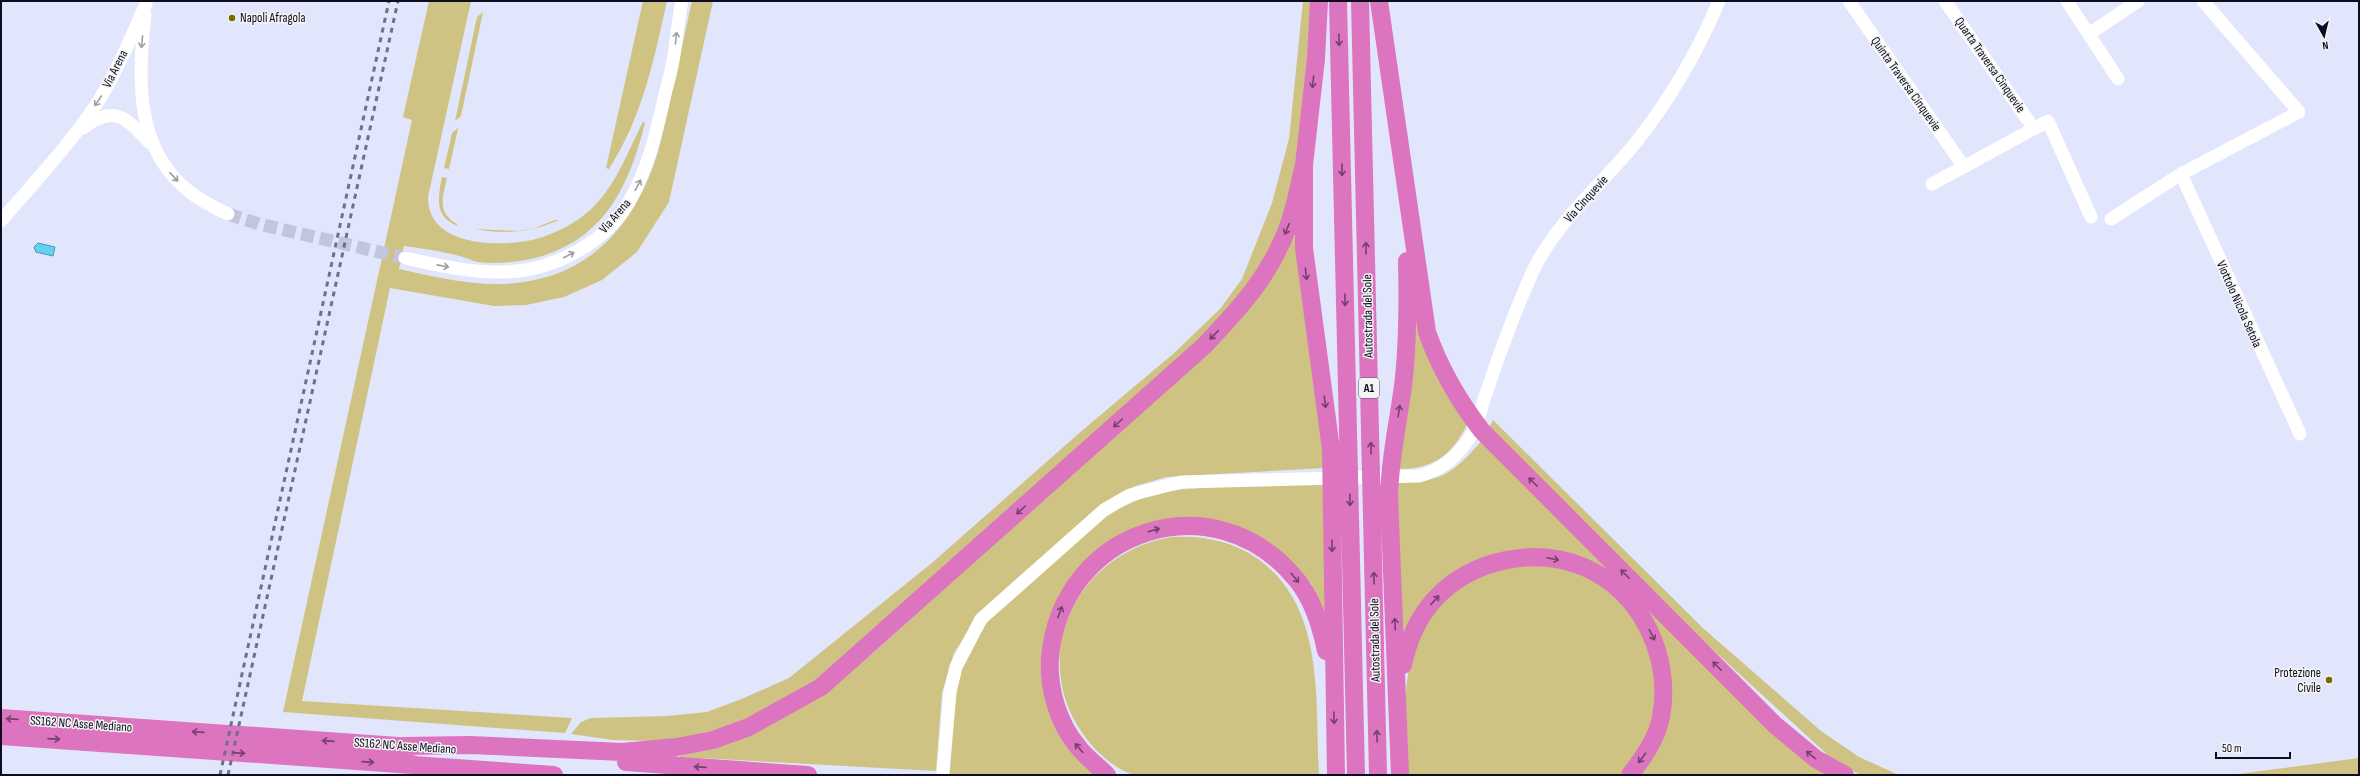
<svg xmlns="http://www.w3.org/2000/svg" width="2360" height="776" font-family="'Sofia Sans Condensed',sans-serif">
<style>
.green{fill:#cfc383}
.water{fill:#65d0ef;stroke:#4a96b1}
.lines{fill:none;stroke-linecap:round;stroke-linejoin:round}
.minor-tunnel{stroke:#c2c5db;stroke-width:13;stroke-dasharray:13 6;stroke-linecap:butt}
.minor{stroke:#fff;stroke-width:13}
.highway{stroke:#dc74bf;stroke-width:18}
.rail{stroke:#6f7186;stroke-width:3;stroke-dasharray:5 5;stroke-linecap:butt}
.oneway{stroke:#9e9ea6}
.oneway2{stroke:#744070}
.poi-dot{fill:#786800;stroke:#f4f4f4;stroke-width:1.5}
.labels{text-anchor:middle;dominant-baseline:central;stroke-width:3;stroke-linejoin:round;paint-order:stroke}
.shield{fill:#f4f4f4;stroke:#525260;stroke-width:1}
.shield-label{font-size:12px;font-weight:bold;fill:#0c0d20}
.poi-label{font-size:13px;fill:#0c0d20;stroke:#f4f4f4;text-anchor:start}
.street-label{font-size:13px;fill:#0c0d20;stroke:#f4f4f4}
</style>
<rect width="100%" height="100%" fill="#e2e6fc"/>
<path class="green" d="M429 1H471L428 197C427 247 501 248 536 239 555 234 574 224 589 211 615 188 627 153 643 122L645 123C628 191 601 245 526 260 514 262 486 265 474 261 455 253 426 249 404 246L399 269C434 277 468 285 504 284 586 280 633 230 657 155 663 136 666 115 671 96 678 64 685 33 692 1H713L669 202 637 252 602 280 564 297 526 305 494 306 390 288 302 701 572 718 565 733 283 712 412 120 403 117Z
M643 1H667C654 60 642 118 609 169L606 168Z
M1303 1H1314L1304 165 1281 230 1231 312 830 675 733 726 687 737 650 741 613 740 571 734 581 722 591 718 667 716 707 712 744 698 789 678 933 562 1085 428 1173 354 1220 309 1242 279 1272 203 1289 139Z
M483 12 461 116 455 121 477 17Z
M458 128V129L449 169 444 168 452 133Z
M442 177 447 178C444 192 438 207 449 218 452 222 457 223 458 226 434 218 438 197 442 177Z
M1299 215 1323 438 1324 468 1167 477 1135 486 1097 508 979 614 954 653 942 693 936 771 680 757 682 753 815 698 873 653 1220 341Z
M555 220H559C531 232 505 235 475 229L518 231 535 228Z
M1418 317C1430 358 1442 391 1467 425 1450 457 1433 469 1397 469L1413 318Z
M1493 420 1704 629 1821 731 1859 757 1899 775H1860L1830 757 1675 615 1489 428Z
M1483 439 1839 775H1640L1670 674 1601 569 1496 555 1403 636 1397 482C1409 481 1423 481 1435 478 1454 473 1471 453 1483 439Z
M1251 485H1325L1327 610 1324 612 1311 583 1293 564 1171 520 1080 569 1045 695 1102 775 949 774 955 691 961 667 971 647 988 621 1086 532 1115 510 1152 494 1184 489Z
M1172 537C1203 535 1233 541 1258 559 1326 608 1315 701 1319 775 1271 775 1224 775 1176 775 1165 775 1141 776 1131 774 1112 767 1094 750 1083 734 1026 653 1080 551 1172 537Z
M1529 562 1584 573 1629 606 1657 669 1653 725 1623 775H1406C1405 711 1396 635 1454 592 1461 587 1468 579 1476 576 1493 569 1512 567 1529 562Z
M2359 758V775H2231Z"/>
<path class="water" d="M38 243 55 247 53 256 36 252 34 247Z"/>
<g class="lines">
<path class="minor-tunnel" d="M228 214 259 224 405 258"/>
<path class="minor" d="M1849 1 1964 167
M1945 1 2034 129
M2067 1 2118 79
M2203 1 2299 112 2181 174 2300 434
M145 15C138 78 134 150 191 193 202 201 215 208 228 214
M2089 34 2138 1
M83 128C115 103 127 119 149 142
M1932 184 2048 121 2091 217
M2111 219 2181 174
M1 221C35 181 73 142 101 97 119 68 132 35 146 4
M405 258C437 265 470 273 504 272 553 271 606 243 630 200 648 168 656 134 664 99 667 85 672 70 674 55 677 37 678 19 682 1
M943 773 950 692 956 667 981 619 1104 510 1130 495 1181 482 1419 476C1442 470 1458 456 1470 437 1479 423 1482 403 1488 388 1501 349 1515 311 1532 273 1556 221 1602 185 1637 141 1671 98 1698 51 1719 1"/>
<path class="highway" d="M1319 1 1316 59 1304 165V248L1331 449 1336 775
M1338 1 1356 775
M1360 1 1378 775
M1379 1 1427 332C1440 369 1458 400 1482 431L1775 725 1816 759 1845 775
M1403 665C1408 641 1417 619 1434 600 1470 560 1534 546 1584 567 1642 592 1672 657 1661 717 1657 739 1643 758 1630 775
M1 718 412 747
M1 736 554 775
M402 746 470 745 622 752 677 747 713 740 749 727 821 687 1204 346C1240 308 1271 275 1289 224 1296 205 1299 184 1304 165
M626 762 808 775
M1107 775C1098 766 1087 758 1079 748 1058 724 1048 688 1050 658 1061 529 1214 479 1296 579 1313 599 1321 626 1326 651
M1400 775 1389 495C1390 458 1398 423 1403 386 1408 345 1408 303 1407 261"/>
<path class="rail" d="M220 775 389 1
M228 775 398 1"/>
</g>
<defs><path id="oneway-shaft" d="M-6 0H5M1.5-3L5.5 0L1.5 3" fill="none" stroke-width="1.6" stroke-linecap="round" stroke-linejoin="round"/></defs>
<g class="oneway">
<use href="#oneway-shaft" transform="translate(676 38) rotate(-84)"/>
<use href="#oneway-shaft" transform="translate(142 42) rotate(96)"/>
<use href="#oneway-shaft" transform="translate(98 101) rotate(124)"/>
<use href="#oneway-shaft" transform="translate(174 177) rotate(47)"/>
<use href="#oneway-shaft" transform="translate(638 185) rotate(-63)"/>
<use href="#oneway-shaft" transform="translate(569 255) rotate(-27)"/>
<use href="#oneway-shaft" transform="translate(443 266) rotate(11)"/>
</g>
<g class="oneway2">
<use href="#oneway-shaft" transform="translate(1339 40) rotate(89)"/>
<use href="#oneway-shaft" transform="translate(1313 82) rotate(96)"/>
<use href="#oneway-shaft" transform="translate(1342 170) rotate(89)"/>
<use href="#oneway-shaft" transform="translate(1287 229) rotate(113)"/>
<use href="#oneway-shaft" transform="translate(1366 248) rotate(-91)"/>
<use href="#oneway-shaft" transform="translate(1306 274) rotate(84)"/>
<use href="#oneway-shaft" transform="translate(1345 300) rotate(89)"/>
<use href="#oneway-shaft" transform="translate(1214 335) rotate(134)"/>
<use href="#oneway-shaft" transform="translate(1325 402) rotate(83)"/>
<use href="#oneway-shaft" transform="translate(1399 411) rotate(-81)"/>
<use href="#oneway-shaft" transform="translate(1118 423) rotate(138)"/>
<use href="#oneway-shaft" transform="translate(1371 448) rotate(-91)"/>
<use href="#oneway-shaft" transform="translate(1533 482) rotate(-135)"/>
<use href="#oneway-shaft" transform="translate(1350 500) rotate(89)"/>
<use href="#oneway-shaft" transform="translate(1021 510) rotate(138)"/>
<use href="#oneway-shaft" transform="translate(1154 530) rotate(-16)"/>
<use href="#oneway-shaft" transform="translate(1332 546) rotate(89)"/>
<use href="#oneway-shaft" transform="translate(1553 559) rotate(12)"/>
<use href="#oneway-shaft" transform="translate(1625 574) rotate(-135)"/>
<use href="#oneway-shaft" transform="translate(1295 578) rotate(51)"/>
<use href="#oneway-shaft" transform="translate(1374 578) rotate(-91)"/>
<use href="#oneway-shaft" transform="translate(1435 600) rotate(-47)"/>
<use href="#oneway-shaft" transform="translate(1060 612) rotate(-69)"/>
<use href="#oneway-shaft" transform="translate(1395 624) rotate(-93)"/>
<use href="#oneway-shaft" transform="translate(1652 635) rotate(63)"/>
<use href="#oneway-shaft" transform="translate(1717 666) rotate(-135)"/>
<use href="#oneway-shaft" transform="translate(1334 718) rotate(88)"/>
<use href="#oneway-shaft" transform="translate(12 719) rotate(-176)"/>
<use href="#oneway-shaft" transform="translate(198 732) rotate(-176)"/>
<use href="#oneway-shaft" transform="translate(1377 736) rotate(-91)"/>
<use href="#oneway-shaft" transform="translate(54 739) rotate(4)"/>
<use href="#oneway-shaft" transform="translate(328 741) rotate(-176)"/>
<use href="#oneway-shaft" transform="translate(1079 748) rotate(-130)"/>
<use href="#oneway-shaft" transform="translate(239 753) rotate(4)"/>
<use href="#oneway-shaft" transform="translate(1811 755) rotate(-141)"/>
<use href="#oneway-shaft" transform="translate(1642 758) rotate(127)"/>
<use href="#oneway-shaft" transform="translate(368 762) rotate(4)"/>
<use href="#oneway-shaft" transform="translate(700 767) rotate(-176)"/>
</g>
<g class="poi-dot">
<circle cx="232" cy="18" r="4"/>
<circle cx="2329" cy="680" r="4"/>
</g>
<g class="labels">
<rect class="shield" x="1359" y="378" width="20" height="20" rx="3"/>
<g class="shield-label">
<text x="1369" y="388">A1</text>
</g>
<g class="poi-label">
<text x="240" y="18">Napoli Afragola</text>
<text x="2321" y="673" text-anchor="end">Protezione<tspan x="2321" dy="15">Civile</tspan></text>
</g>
<g class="street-label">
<text transform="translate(1990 65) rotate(55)">Quarta Traversa Cinquevie</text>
<text transform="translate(115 69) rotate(-63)">Via Arena</text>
<text transform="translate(1906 84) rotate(55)">Quinta Traversa Cinquevie</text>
<text transform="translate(1586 199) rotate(-48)">Via Cinquevie</text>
<text transform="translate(615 216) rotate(-49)">Via Arena</text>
<text transform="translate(2239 304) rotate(66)">Viottolo Nicola Setola</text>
<text transform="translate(1368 316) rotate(-91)">Autostrada del Sole</text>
<text transform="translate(1375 640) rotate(-91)">Autostrada del Sole</text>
<text transform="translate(81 724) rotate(4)">SS162 NC Asse Mediano</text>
<text transform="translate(405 746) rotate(4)">SS162 NC Asse Mediano</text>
</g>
</g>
<rect width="2360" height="776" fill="none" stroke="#0c0d20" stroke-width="4"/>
<g transform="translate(2324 36) rotate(172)" stroke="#f4f4f4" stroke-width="3" paint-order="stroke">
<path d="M0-3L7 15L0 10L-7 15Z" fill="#0c0d20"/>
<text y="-6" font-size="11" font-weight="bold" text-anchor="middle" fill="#0c0d20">N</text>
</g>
<path d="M2216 752v6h74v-6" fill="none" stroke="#0c0d20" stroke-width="2"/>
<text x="2222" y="752" font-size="12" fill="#0c0d20" stroke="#f4f4f4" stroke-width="3" paint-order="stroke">50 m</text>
</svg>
